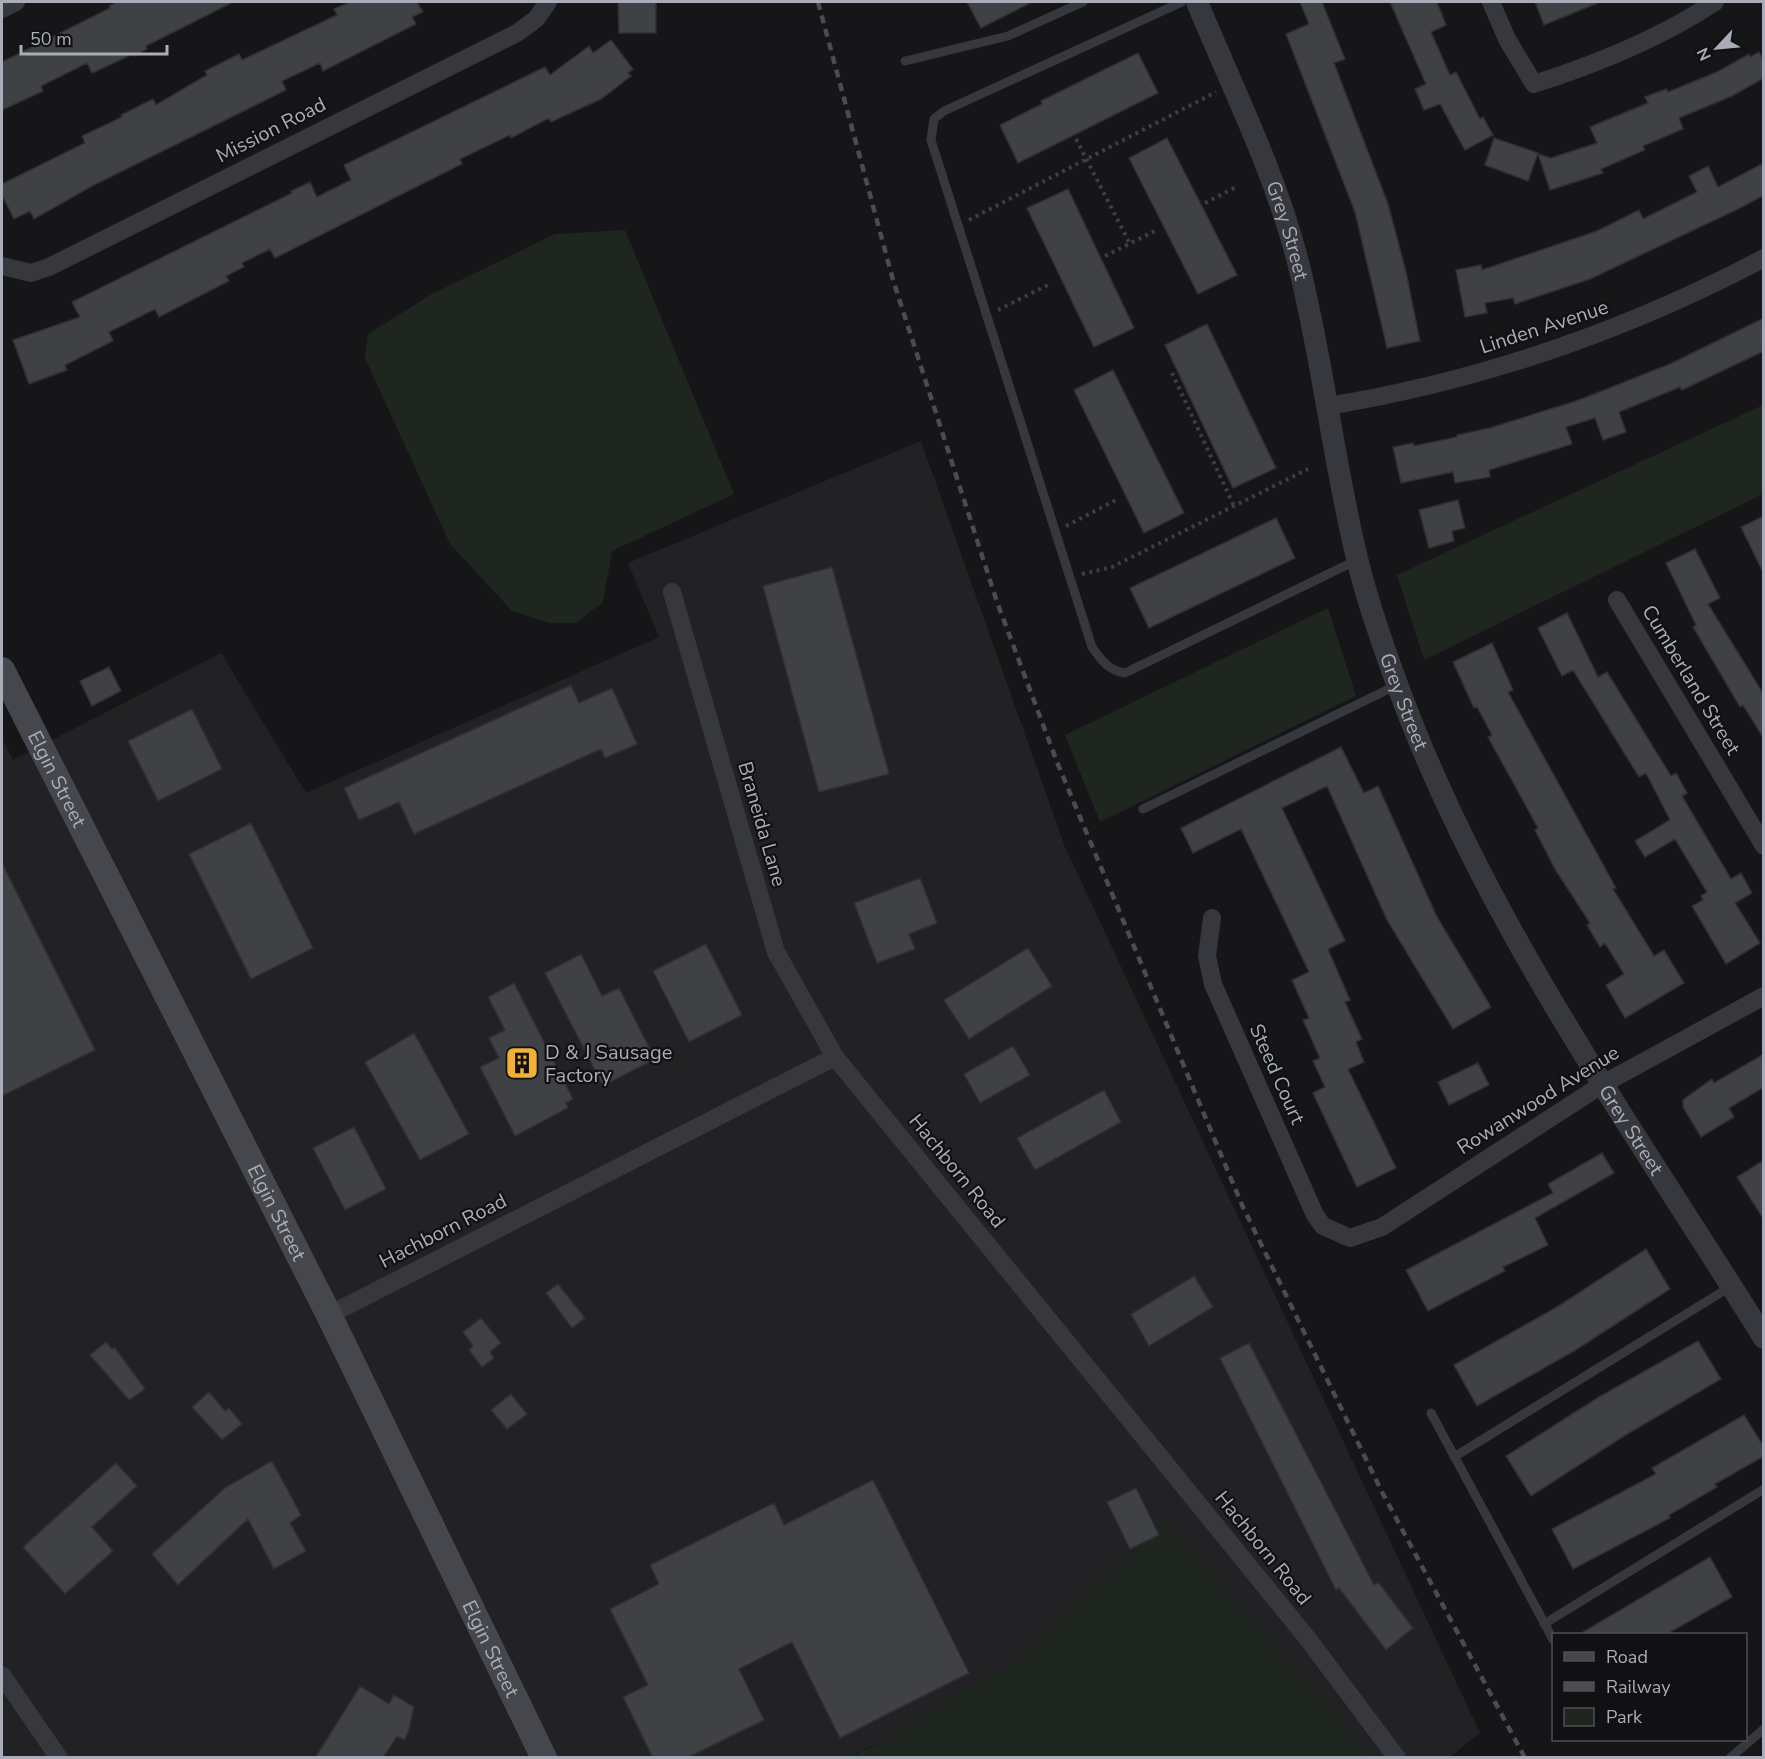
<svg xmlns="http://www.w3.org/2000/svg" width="1765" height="1759" font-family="'Nunito Sans',sans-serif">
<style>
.built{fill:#222225}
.green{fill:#1e261f}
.building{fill:#404145;stroke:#303034;stroke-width:1.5}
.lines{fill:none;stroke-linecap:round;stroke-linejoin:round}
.path{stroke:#3d3f44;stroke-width:4;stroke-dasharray:3 4.5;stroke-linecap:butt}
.service{stroke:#37383d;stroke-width:9}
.minor{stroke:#37383d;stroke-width:18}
.tertiary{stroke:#37383d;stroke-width:22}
.secondary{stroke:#45474d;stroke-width:26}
.rail{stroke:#4a4c52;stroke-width:4.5;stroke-dasharray:8 6;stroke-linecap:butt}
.labels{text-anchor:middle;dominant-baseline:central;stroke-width:4.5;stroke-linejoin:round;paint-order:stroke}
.street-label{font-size:20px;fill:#a8adb8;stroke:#111113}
.poi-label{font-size:20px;fill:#a8adb8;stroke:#111113;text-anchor:start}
</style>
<rect width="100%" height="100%" fill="#161618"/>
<path class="built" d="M921 441 1065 847 1480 1733 1450 1757H1370L1303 1676 1164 1524 1021 1657 950 1697 890 1738 849 1757H2V739L13 760 221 653 306 793 659 637 628 563Z"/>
<path class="green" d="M625 230 734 494 612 551 603 602 576 623H550L512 611 450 544 365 358 368 334 432 294 555 234Z
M1763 405V494L1424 660 1397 575Z
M1328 608 1356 696 1100 822 1065 735Z
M1164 1524 1303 1676 1370 1757 849 1758 890 1738 950 1697 1021 1657Z"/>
<path class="building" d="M117 2H233L146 46 147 49 134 56 133 54 92 73 87 63 41 86 43 91 2 110V62L110 8 109 6Z
M350 2H417L423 12 412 17 416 24 323 71 320 63 282 81 286 90 92 186 34 219 30 211 14 219 2 195V184L85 143 82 136 122 117 121 115 153 99 156 105 207 75 205 71 239 54 242 60 337 15 334 9Z
M618 2H656V33H619Z
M967 2H1032L981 28Z
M1300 2H1322L1345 59 1334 63 1388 204 1406 272 1420 341 1387 348 1355 212 1286 34 1309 24Z
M1390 2H1437L1446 25 1431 32 1450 75 1456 72 1480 119 1483 117 1493 135 1465 150 1440 104 1424 110 1415 89 1426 84Z
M1535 2H1600L1544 25Z
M611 40 633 69 628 73 631 76 601 99 551 122 549 118 511 138 510 135 460 159 462 164 275 258 270 249 242 263 244 267 226 276 229 281 159 317 155 309 109 332 113 341 65 365 67 370 29 384 13 340 80 317 72 302 292 193 291 191 310 182 317 197 351 180 344 165 545 67 550 75 589 46 593 53Z
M1759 52 1764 61V78L1732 96 1679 118 1683 129 1643 146 1645 150 1601 169 1603 173 1550 190 1538 154 1551 158 1597 143 1590 127 1648 103 1645 97 1666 89 1668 92 1717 72 1749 54 1750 57Z
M1138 53 1158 93 1018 163 1000 125 1042 104 1041 101Z
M1167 138 1237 275 1198 294 1129 158Z
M1494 138 1538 153 1528 181 1485 165Z
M1764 163V195L1740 208 1590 279 1515 304 1513 298 1485 303 1487 313 1465 317 1456 270 1481 265 1482 270 1597 231 1639 210 1643 219 1697 192 1689 176 1708 166 1718 187Z
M1068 189 1134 328 1094 347 1027 208Z
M1764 318V351L1682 390 1680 387 1619 412 1626 432 1603 440 1595 418 1566 427 1572 444 1489 470 1490 477 1455 483 1453 472 1401 483 1393 447 1413 443 1414 446 1457 437V435L1490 428 1579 400 1670 364Z
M1207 324 1276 468 1233 488 1165 345Z
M1113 370 1184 513 1144 533 1074 390Z
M1458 500 1465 528 1452 531 1454 541 1429 548 1419 510Z
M1764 516V574L1741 527Z
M1276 518 1295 558 1149 628 1130 588Z
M1695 549 1720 598 1708 604 1764 695V739L1743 705 1740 707 1693 627 1696 625 1666 563Z
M832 567 889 774 819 792 763 586Z
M1567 613 1598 677 1607 672 1671 776 1676 773 1687 793 1682 796 1731 879 1741 873 1752 893 1735 903 1760 943 1726 964 1692 906 1703 900 1701 896 1707 892 1675 839 1645 857 1635 841 1670 820 1646 773 1639 777 1573 670 1562 676 1538 628Z
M1492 643 1513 690 1508 692 1616 888 1613 889 1654 956 1664 950 1684 983 1625 1018 1606 985 1624 974 1605 943 1600 947 1587 925 1590 923 1555 869 1535 830 1538 828 1488 737 1492 735 1477 707 1474 708 1453 662Z
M109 667 121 691 92 706 80 681Z
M571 685 579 703 612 688 637 744 605 758 601 749 414 834 399 802 359 820 344 788Z
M192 709 222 769 158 801 128 741Z
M1341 747 1364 793 1378 786 1437 917 1491 1007 1453 1029 1387 920 1327 786 1282 808 1345 941 1328 949 1350 1000 1345 1002 1362 1039 1356 1042 1364 1062 1348 1069 1396 1168 1357 1187 1313 1093 1325 1087 1313 1061 1320 1058 1303 1020 1309 1018 1292 980 1309 972 1241 829 1193 853 1181 828Z
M251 823 313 948 251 979 189 854Z
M2 863 95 1050 2 1096Z
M920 878 937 923 909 934 915 949 877 963 854 903Z
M706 944 742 1015 689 1042 653 971Z
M1028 948 1052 986 969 1039 944 1000Z
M581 954 602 996 619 988 655 1059 603 1086 545 973Z
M514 983 573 1099 566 1103 568 1108 515 1136 480 1067 499 1058 489 1038 505 1030 488 997Z
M414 1033 469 1134 420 1160 365 1062Z
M1013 1046 1030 1075 980 1103 964 1074Z
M1764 1054V1087L1729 1108 1734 1117 1701 1137 1683 1107V1100L1712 1079 1714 1083Z
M1478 1063 1489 1085 1449 1105 1438 1082Z
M1104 1090 1121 1122 1035 1170 1017 1138Z
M354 1127 386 1189 345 1210 313 1148Z
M1602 1153 1614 1173 1535 1218 1548 1245 1503 1267 1505 1271 1428 1311 1406 1270 1553 1193 1548 1184Z
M1764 1160V1220L1737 1177Z
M1646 1249 1670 1289 1574 1351 1477 1406 1454 1365 1557 1307Z
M1194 1276 1213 1307 1149 1346 1131 1314Z
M558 1284 585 1318 572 1328 546 1293Z
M481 1318 501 1343 490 1352 494 1358 482 1367 469 1350 473 1346 463 1332Z
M1698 1341 1721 1379 1624 1436 1531 1496 1506 1456 1599 1397Z
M106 1342 112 1349 115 1348 145 1389 129 1400 90 1355Z
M1249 1343 1374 1585 1378 1582 1413 1628 1386 1650 1339 1588 1336 1590 1220 1358Z
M209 1392 225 1411 229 1408 242 1424 222 1440 192 1407Z
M511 1394 527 1414 507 1429 491 1410Z
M1744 1415 1764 1447V1456L1715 1484 1717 1487 1669 1515 1670 1518 1573 1569 1552 1529 1656 1474 1652 1468Z
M272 1461 301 1515 290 1523 306 1551 274 1569 248 1519 178 1585 152 1554 226 1487Z
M116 1463 137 1486 92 1527 113 1551 65 1594 23 1547Z
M873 1480 969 1673 840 1738 792 1642 739 1669 764 1720 687 1758H653L623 1697 648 1685 610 1609 659 1584 650 1565 774 1503 784 1525Z
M1136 1488 1159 1535 1130 1549 1107 1502Z
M1710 1557 1732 1597 1665 1635H1578Z
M360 1686 389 1704 394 1695 414 1707 408 1733 404 1740 397 1736 383 1758H315Z"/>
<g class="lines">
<path class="path" d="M1076 139 1130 244
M1205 203 1238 186
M969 220 1216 92
M1105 256 1157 230
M998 310 1048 285
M1172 373 1234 506
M1066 526 1116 500
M1082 574 1112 567 1308 469"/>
<path class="service" d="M1182 2 944 111 934 119 931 140 1092 647C1101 660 1109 671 1125 673L1357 560
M905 61 1008 36 1083 2
M1143 809 1397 685
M1431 1413 1554 1641
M1454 1457 1730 1287
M1544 1624 1764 1489
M1730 1758 1764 1729"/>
<path class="minor" d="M1491 2 1507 39 1534 84C1597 64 1659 39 1715 2
M2 9 16 2
M2 266 31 273 49 267 517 33 536 19 548 2
M1328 406C1480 381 1628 330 1764 258
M672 592 776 952 835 1057 1308 1639 1397 1758
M1617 600 1764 846
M1212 918 1207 956 1213 984 1315 1215 1323 1226 1350 1238 1382 1227 1603 1084 1764 996
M329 1315 835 1057
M2 1675 59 1758"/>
<path class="tertiary" id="s1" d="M1197 2C1232 87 1275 172 1298 262 1323 360 1333 460 1357 558 1367 601 1382 643 1397 684 1483 920 1632 1126 1764 1338"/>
<path class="secondary" id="s2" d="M2 670 329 1315 544 1758"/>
<path class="rail" d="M818 2 893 280 997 602 1057 762 1242 1205 1382 1492 1525 1758"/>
</g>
<defs>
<symbol id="building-square" viewBox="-11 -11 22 22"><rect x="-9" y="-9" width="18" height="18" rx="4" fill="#f2b134" stroke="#111113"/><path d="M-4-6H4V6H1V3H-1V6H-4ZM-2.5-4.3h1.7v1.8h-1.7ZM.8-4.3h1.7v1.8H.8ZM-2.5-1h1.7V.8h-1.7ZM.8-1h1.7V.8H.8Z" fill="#111"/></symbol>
</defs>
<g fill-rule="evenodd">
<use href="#building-square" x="503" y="1044" width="38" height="38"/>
</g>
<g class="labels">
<g class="street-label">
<text transform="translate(271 130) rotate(-27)">Mission Road</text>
<text stroke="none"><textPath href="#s1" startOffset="246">Grey Street</textPath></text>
<text transform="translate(1544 327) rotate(-18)">Linden Avenue</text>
<text transform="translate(1691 680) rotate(59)">Cumberland Street</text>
<text stroke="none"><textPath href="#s1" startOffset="732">Grey Street</textPath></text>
<text stroke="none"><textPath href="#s2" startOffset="122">Elgin Street</textPath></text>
<text transform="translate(762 824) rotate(74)">Braneida Lane</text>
<text transform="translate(1277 1074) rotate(66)">Steed Court</text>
<text transform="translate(1538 1100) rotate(-32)">Rowanwood Avenue</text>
<text stroke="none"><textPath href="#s1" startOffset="1218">Grey Street</textPath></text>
<text transform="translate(957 1171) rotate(51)">Hachborn Road</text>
<text stroke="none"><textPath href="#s2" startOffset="608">Elgin Street</textPath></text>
<text transform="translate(443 1231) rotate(-27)">Hachborn Road</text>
<text transform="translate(1263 1548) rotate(51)">Hachborn Road</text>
<text stroke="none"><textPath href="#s2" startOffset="1094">Elgin Street</textPath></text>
</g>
<g class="poi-label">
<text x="545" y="1052">D &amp; J Sausage<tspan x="545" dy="23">Factory</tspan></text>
</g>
</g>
<rect width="1765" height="1759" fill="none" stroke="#a8adb8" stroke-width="6"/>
<rect x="1552" y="1633" width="195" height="108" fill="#111113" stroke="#4d4f55" stroke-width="1.5"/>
<rect x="1564" y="1652" width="30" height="9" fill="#45474d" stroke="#4d4f55" stroke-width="1.5"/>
<text x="1606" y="1663" font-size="18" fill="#a8adb8">Road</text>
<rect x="1564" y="1682" width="30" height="9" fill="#4a4c52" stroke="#4d4f55" stroke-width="1.5"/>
<text x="1606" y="1693" font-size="18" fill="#a8adb8">Railway</text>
<rect x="1564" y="1708" width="30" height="18" fill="#1e261f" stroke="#4d4f55" stroke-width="1.5"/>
<text x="1606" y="1723" font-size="18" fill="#a8adb8">Park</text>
<g transform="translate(1717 48) rotate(244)" stroke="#111113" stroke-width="4.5" paint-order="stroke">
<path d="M0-4.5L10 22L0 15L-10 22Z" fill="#a8adb8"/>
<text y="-9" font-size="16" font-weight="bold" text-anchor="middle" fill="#a8adb8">N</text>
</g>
<path d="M21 45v9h146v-9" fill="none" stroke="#a8adb8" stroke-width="3"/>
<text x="30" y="45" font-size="18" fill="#a8adb8" stroke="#111113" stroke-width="4.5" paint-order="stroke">50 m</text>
</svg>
